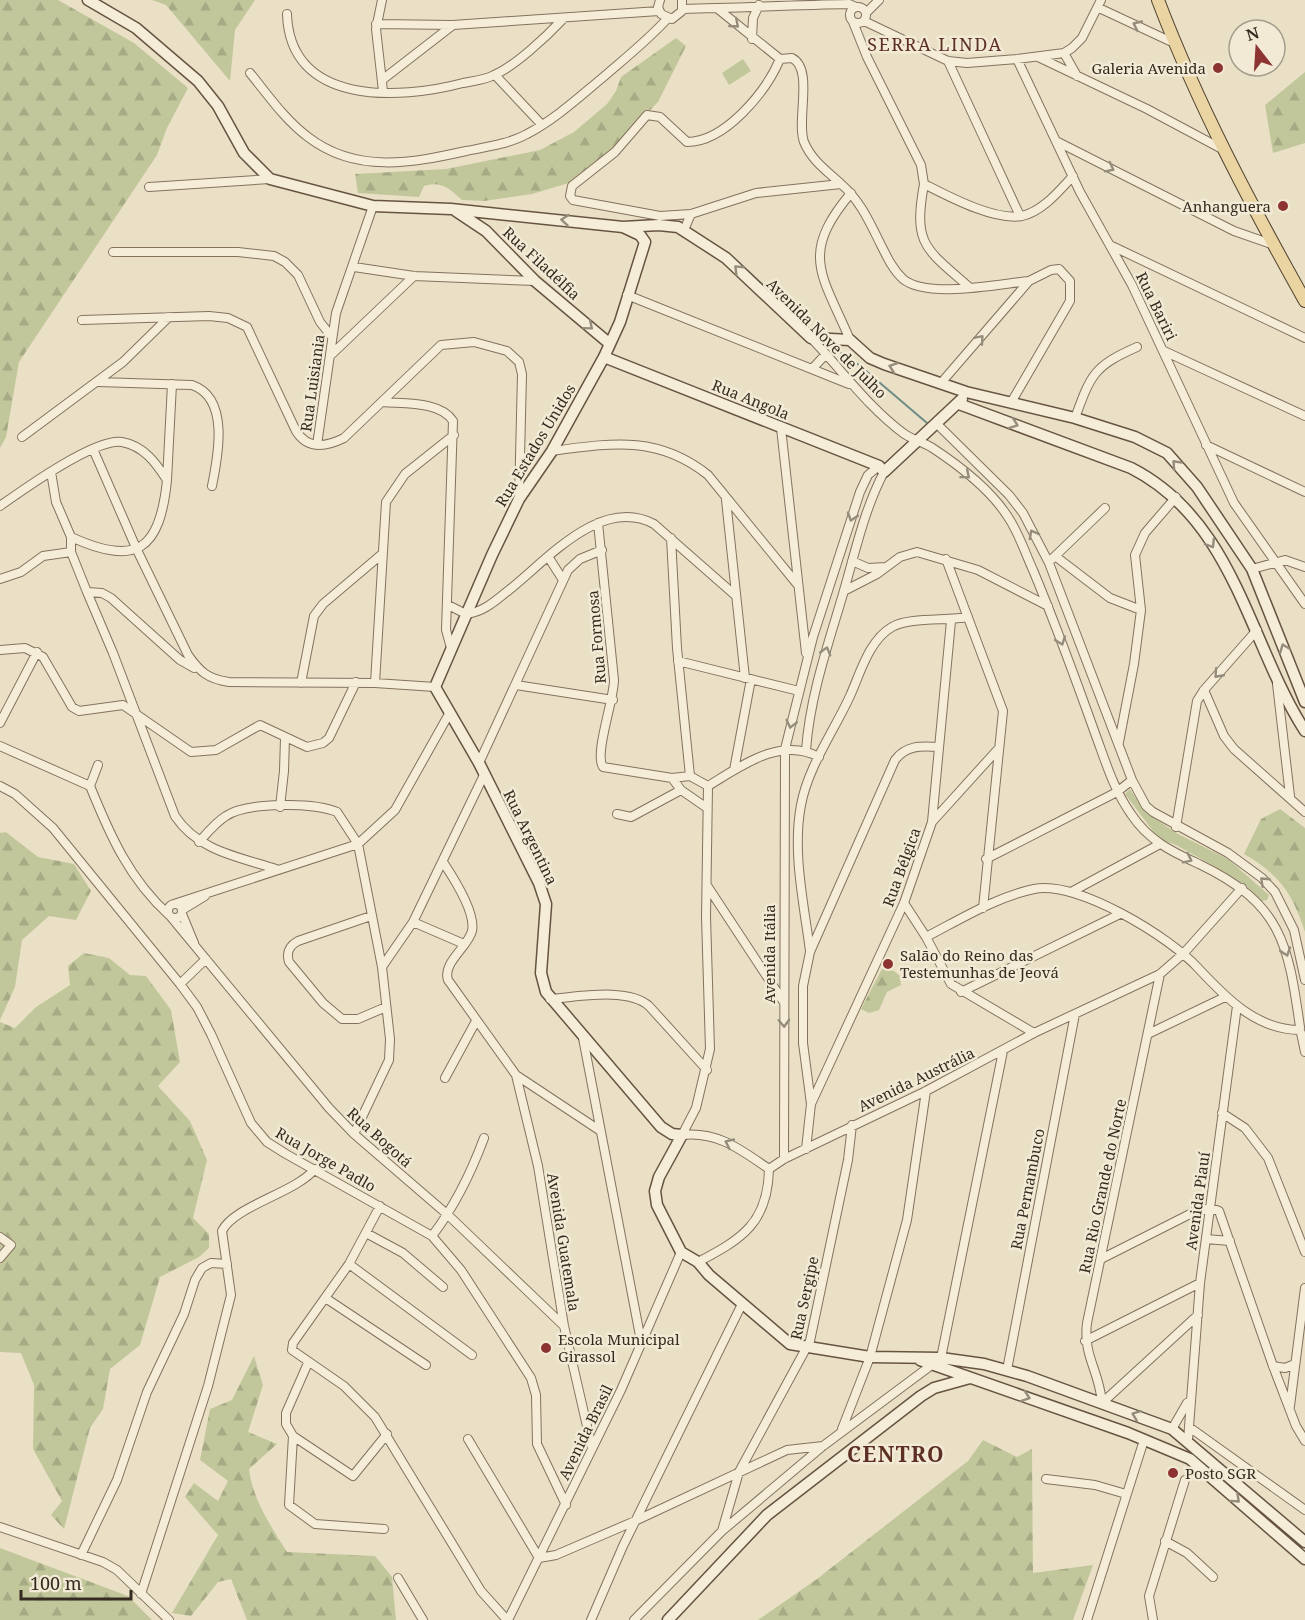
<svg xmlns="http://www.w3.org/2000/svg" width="1305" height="1620" font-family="'Noto Serif',serif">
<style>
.green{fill:#c2c79b}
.forest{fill:url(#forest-firs)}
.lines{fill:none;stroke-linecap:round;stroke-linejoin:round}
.stream{stroke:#6f8c85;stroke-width:2}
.minor-casing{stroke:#84725e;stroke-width:10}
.secondary-casing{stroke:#665441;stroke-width:13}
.primary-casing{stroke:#524131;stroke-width:14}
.minor{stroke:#f6edd9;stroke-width:8}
.secondary{stroke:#f6edd9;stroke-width:10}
.primary{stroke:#e9d4a2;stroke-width:12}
.oneway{stroke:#968c7c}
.poi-dot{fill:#8d3433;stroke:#f2ead5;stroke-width:2}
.labels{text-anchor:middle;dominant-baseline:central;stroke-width:5;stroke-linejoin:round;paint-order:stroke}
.poi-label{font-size:15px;fill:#352b20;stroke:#f2ead5;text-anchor:start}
.street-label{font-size:15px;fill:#352b20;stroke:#f2ead5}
.quarter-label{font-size:18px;letter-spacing:1.5px;fill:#5e3023;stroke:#f2ead5}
.district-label{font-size:21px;font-weight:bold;letter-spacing:1.5px;fill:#5e3023;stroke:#f2ead5}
</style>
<defs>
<pattern id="forest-firs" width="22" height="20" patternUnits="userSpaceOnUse" patternTransform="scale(1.5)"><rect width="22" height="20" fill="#c2c79b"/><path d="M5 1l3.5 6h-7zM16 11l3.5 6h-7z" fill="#a7ab85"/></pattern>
</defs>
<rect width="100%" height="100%" fill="#eae0c6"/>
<path class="green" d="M743 59 751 71 729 85 722 73Z
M1130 789 1145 812 1178 834 1228 859 1269 895 1267 900 1262 901 1245 885 1216 867 1176 845 1159 839 1125 794Z"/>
<path class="forest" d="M0 0H58L134 43 188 88 167 128 157 155 19 362 6 437 0 448Z
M152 0H255L235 30 230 81 166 5Z
M676 38 686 46 658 102 600 161 572 182 532 194 484 201 462 200C448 188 442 181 424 186L419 197 358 193 355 174 446 169 540 150 574 132 607 104 616 91 621 77Z
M1305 72V143L1273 153 1265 105Z
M1280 809 1305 828V932C1293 894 1279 874 1244 854L1261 819Z
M6 832 38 857 74 864 91 891 76 920 49 916 22 940 15 987 0 1020V833Z
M84 953 109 958 130 975 146 976 171 1010 180 1062 158 1086 190 1121 207 1160 193 1218 209 1234V1248L199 1257 160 1277 140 1345 110 1369 103 1409 90 1428 64 1529 51 1515 62 1501 33 1449 34 1385 21 1353 0 1352V1022L15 1028 36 1007 70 985 68 966Z
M882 969 894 971 900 976 901 985 887 992 879 1010 869 1013 861 1009Z
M254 1356 263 1385 248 1432 277 1444 249 1469C253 1500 270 1525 287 1552L375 1556 392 1577 396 1620H247L231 1579 218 1582 191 1616 172 1613 218 1535 185 1497 194 1483 218 1501 228 1481 200 1460 210 1409 232 1400Z
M983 1440 1017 1457 1032 1449 1033 1573 1093 1565 1073 1620H758L817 1579 968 1461Z
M0 1548 128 1596 152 1620H0Z"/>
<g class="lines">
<path class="stream" d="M838 351 859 365 927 423"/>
<defs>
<path id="minor" d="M382 0 376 29 383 91
M660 0 658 7 661 14 672 19 682 11V0
M850 15a8 8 0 1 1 16 0a8 8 0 1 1-16 0Z
M1099 8 1174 43
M683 9C738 8 793 5 849 4L856 7
M718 9 780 59 792 58C814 69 796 120 804 142 812 161 827 171 841 184
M866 13 879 0
M287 14C290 106 399 100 463 83 473 81 485 80 494 75 514 67 547 36 562 20
M864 21 948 61 967 63 1017 59 1064 53 1072 48 1082 38 1101 0
M853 22 867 57 921 165 924 184C948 196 994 221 1022 216 1043 211 1059 191 1073 176
M376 24 453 25 659 11
M752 39 753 18 759 5
M1064 53 1077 76
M1038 57 1147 109 1224 150
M780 59C766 92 725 142 687 142L660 117 647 115 615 152 572 186 570 196 573 200 660 216 691 214 756 193 841 184C860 200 870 223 881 245 887 257 893 270 903 279 927 299 999 284 1029 281
M1017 59 1080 192 1132 285 1234 503 1305 604
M948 61 1020 216
M250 73C268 95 285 120 308 137 356 174 412 163 466 151 486 147 509 144 527 134 554 120 578 98 601 79 624 59 647 41 668 18
M495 75 542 125
M382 80 453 25
M1058 142 1234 231 1274 245
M924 184C913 245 925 248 969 287
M149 187 270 179
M684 230 691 214
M1112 246 1305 338
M113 252H238L274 256 285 262 298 275 320 322 332 337
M354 267 414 276 535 281
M627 295 849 384
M82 320 209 316 228 318 247 327 296 431C308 450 326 447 344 438L441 345 474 342 507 351 519 362 522 374 519 499
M811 338C842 370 867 406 903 433 911 439 922 442 931 447 957 464 991 490 1008 517 1019 533 1025 553 1033 570 1056 625 1076 680 1096 736 1106 763 1114 790 1131 814 1148 840 1172 852 1199 864 1282 904 1288 943 1300 1027
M850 340C822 274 799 255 851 193
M1164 351 1305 416
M332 354 414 276
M812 369 826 354
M98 382 192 385C230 398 218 456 212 486
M941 383 1029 281 1051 270 1059 269 1070 281V301L1012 401
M383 402C404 404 440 401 453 421L446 630 451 648
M1075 418C1091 374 1094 366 1137 347
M937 424 1009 495 1023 513 1049 563 1132 780 1146 806 1153 812 1228 853 1262 878 1275 892 1294 930 1305 980
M781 428 806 653
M22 437 123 362 169 317
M317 445 336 313 373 206
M1206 445 1305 492
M93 449 137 550 188 655C200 672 208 679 229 682L375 683 435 687
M552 451C612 443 658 435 708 475L797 584
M167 480 172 384
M726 500 745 678
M0 506C24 489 95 438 122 442 144 446 156 463 167 480 160 550 137 567 71 537L56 502 51 472
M598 523 614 680C614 700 594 754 603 767L672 778 690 776 708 786C741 766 781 736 819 757
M71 537V552L87 592 102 593 111 598 180 660 194 668
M671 538 677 648 690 776
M1055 556 1110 598 1141 610
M549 558 563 580
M946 559 1003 711 983 908
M1052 559 1105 508
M852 561 868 568 886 567
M1252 569 1285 560 1305 567
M0 579 21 572 43 556 71 552
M844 591 877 574 900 557 917 552 978 570 1048 606
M87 592 113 653 175 816C198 851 239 857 276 869
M448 605 466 614C484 612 495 601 509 590 548 559 601 496 654 524L736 596
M0 650 25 648 43 657 72 707 79 711 123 705 191 752 216 750 260 725 307 747 323 743 329 738 356 682
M678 661 799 691
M301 683 314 616 323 604 382 554
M375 683 386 502 405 474 454 435
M1277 684 1290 796
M516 685 613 700
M1204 690 1224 736 1234 749 1305 812
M0 723 37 652
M1119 742 1134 664 1141 610 1135 555 1145 533 1176 497
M0 746 90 786C110 835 129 879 169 915
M806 750C810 696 828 645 843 594 855 553 864 510 884 472
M479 763 568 570 580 559 602 550
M734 770 751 679
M672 778 681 790 707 808
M0 786 15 794 53 828 180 984 197 1007 211 1034 251 1123 267 1142 286 1154 432 1236 461 1270 531 1378 536 1395 537 1444 566 1505
M90 786 98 765
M280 807 284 771 285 738
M617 814 631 817 681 790
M932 822 999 748
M1176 827 1197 701 1204 690 1257 630
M199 842C207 833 216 822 226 816 247 802 315 802 337 812L358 844 382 967
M986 859 1117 792 1132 780
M443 862C453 877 476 913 472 931 468 947 442 963 448 980L516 1075 599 1130
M708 887 783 1001
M1073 891 1160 844
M904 903 926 937 951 984 1034 1033
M174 904 358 844 395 810 449 714
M168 911a7 7 0 1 1 14 0a7 7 0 1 1-14 0Z
M182 910 205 896
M182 914 194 943
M371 916 298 941C289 946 286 952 289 962L323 1003 342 1019H358L386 1007
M171 917 329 1108 354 1134 448 1215 564 1326
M413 922 464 944
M926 937C961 919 996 897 1034 889 1077 880 1170 937 1198 968 1226 998 1257 1030 1300 1030
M810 951C804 904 792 852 801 805 808 767 834 731 850 696 860 674 869 640 892 627 909 617 947 621 968 617
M180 984 206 959
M961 992 1120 914
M550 999C577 997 628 987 649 1006L707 1070
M1301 1033 1305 1052
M1148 1034 1225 997
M583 1038 641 1341
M516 1075 538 1166 564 1326 592 1448
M445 1078 476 1021
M811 1104 904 903 932 822 951 621
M1222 1113 1245 1128 1268 1158 1305 1252
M354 1134 389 1060 390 1039 382 967 413 922 484 775
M682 1135 696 1108 710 1049 706 917 708 786
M682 1135C718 1131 741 1150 769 1169
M806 1149 811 1104 803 1043V986L810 952 895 760C906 745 921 746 938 747
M784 1159 785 749 813 637 860 492 868 475 879 466
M769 1169 784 1159 926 1091 1034 1033 1160 974 1184 953 1242 888
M380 1206 349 1264 293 1343 292 1350 344 1386 375 1417 481 1591 507 1620
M366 1233 403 1253 443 1287
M432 1236C455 1206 471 1173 484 1138
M0 1237 11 1245 0 1258
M1206 1239 1230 1241
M1101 1259 1196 1211 1211 1208 1219 1211 1273 1366 1296 1426 1305 1441
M698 1262C742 1239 768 1223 769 1169
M349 1264 472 1355
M327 1299 426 1365
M1085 1341 1200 1283
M308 1363 286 1413V1424L293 1436 353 1476 387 1434
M1273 1366 1285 1368 1295 1364
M1007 1370 1075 1014
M1102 1403C1099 1369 1083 1357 1087 1323L1160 974
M1102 1403 1198 1315
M1290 1406 1305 1288
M1189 1427 1305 1510
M842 1429 870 1357 907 1220 926 1091
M1172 1429 1187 1403
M293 1436 289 1505 315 1524 384 1529
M468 1439 539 1558 556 1555 635 1521 787 1450 823 1446
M1188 1440 1200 1283 1237 1006
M1046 1479 1095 1485 1126 1494
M0 1527 103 1562 117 1570 169 1620
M722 1531 739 1472 810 1341 848 1160 852 1125
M1165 1541 1187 1553 1213 1577
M81 1555 117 1480 147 1392 184 1314 195 1280 202 1268 211 1263 227 1264
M398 1578 423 1620
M141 1594 208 1386 231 1295 222 1231C234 1206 295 1193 315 1169
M508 1620 621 1390 681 1252
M591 1620 623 1546 742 1304
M634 1620 722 1531 823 1446 941 1358 1003 1051
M1087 1620 1144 1440
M1153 1620 1149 1596 1185 1480"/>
<path id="secondary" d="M88 0 136 28 198 81 218 106 244 153 270 179 373 206 451 209 623 227 659 225 678 227 726 258 811 338 850 340 870 358 884 364 966 392 1075 418 1135 437 1167 453 1197 487 1252 569 1305 702
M456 211 486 231 535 281 610 344
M623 227 640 235 645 242 620 322 604 357 552 451 519 499 492 555 435 687 479 763 539 883 546 904 541 973 546 992 661 1127 672 1134 682 1135 659 1177 655 1191 657 1205 681 1252 698 1262 709 1275 790 1344 870 1357 941 1358 984 1364 1027 1376 1172 1429 1305 1542
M604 357 879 466 884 472 962 399
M959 404 1131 468C1235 521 1248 642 1305 731
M920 1360 1128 1433 1190 1459 1305 1559
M668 1620 767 1515 921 1396 934 1388 970 1378"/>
<path id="primary" d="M1158 0C1198 105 1250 203 1305 301"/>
</defs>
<use href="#minor" class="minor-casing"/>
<use href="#secondary" class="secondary-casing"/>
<use href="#primary" class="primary-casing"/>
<use href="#minor" class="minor"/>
<use href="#secondary" class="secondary"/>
<use href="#primary" class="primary"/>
</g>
<defs><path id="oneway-chevron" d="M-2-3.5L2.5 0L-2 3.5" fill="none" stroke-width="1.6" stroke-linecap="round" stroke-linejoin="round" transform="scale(1.5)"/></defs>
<g class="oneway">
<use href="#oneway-chevron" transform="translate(735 24) rotate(41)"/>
<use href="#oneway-chevron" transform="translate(1137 25) rotate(-155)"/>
<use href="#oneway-chevron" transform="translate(1110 168) rotate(27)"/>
<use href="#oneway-chevron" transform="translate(565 220) rotate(-175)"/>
<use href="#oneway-chevron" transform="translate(738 269) rotate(-136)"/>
<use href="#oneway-chevron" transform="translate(589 326) rotate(40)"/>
<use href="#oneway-chevron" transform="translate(980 339) rotate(-49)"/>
<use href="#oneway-chevron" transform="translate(893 367) rotate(-161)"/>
<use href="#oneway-chevron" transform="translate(1014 424) rotate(20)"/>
<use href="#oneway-chevron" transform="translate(1176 464) rotate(-133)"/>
<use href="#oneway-chevron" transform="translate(966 475) rotate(40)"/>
<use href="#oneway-chevron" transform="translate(852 517) rotate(108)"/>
<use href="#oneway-chevron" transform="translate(1033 534) rotate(-118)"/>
<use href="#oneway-chevron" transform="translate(1211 544) rotate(58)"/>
<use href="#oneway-chevron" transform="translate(1061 641) rotate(70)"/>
<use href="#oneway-chevron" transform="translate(1284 648) rotate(-111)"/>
<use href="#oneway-chevron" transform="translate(826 651) rotate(-74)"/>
<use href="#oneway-chevron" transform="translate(1218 674) rotate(132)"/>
<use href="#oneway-chevron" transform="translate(791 724) rotate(104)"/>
<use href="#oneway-chevron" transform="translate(1188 859) rotate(26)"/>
<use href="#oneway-chevron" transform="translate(1264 881) rotate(-137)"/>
<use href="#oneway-chevron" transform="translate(1286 952) rotate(71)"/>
<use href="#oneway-chevron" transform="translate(784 1023) rotate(88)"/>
<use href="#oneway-chevron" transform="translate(729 1143) rotate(-155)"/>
<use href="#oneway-chevron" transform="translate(1026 1397) rotate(19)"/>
<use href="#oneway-chevron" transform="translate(1136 1415) rotate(-159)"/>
<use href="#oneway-chevron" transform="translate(1236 1499) rotate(42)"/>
</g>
<g class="poi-dot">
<circle cx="1218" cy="68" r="6"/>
<circle cx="1283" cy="206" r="6"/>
<circle cx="888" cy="964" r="6"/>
<circle cx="546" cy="1348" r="6"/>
<circle cx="1173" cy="1473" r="6"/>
</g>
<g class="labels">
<g class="poi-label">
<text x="1206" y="68" text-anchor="end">Galeria Avenida</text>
<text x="1271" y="206" text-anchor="end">Anhanguera</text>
<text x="900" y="955">Salão do Reino das<tspan x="900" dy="17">Testemunhas de Jeová</tspan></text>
<text x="558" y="1339">Escola Municipal<tspan x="558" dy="17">Girassol</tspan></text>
<text x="1185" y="1473">Posto SGR</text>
</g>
<g class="street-label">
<text transform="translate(542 263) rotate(43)">Rua Filadélfia</text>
<text transform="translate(1157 306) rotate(64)">Rua Bariri</text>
<text transform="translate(827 338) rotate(45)">Avenida Nove de Julho</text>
<text transform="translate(312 383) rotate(-82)">Rua Luisiania</text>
<text transform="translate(751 399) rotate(22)">Rua Angola</text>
<text transform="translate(535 445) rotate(-59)">Rua Estados Unidos</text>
<text transform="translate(596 637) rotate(-95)">Rua Formosa</text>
<text transform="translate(531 837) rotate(64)">Rua Argentina</text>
<text transform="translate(901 867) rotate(-70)">Rua Bélgica</text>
<text transform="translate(769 954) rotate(-90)">Avenida Itália</text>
<text transform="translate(916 1079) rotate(-26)">Avenida Austrália</text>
<text transform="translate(380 1137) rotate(42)">Rua Bogotá</text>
<text transform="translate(326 1159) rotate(30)">Rua Jorge Padlo</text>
<text transform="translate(1102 1186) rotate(-78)">Rua Rio Grande do Norte</text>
<text transform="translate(1027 1189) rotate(-79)">Rua Pernambuco</text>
<text transform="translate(1197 1201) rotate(-82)">Avenida Piauí</text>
<text transform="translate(564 1242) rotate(81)">Avenida Guatemala</text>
<text transform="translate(804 1298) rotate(-78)">Rua Sergipe</text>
<text transform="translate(585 1432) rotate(-64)">Avenida Brasil</text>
</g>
<g class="quarter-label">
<text x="935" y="44">SERRA LINDA</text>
</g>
<g class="district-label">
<text x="896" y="1454">CENTRO</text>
</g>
</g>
<g transform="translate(1257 48) rotate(343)"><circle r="28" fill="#f2ead5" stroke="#a69e8d" stroke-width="1.5"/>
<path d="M0-4.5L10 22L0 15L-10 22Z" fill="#8d3433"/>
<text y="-9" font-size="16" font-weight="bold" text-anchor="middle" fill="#352b20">N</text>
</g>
<path d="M21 1590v9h110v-9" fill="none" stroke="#352b20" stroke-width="3"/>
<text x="30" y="1590" font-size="18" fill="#352b20" stroke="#f2ead5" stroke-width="4.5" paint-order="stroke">100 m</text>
</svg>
